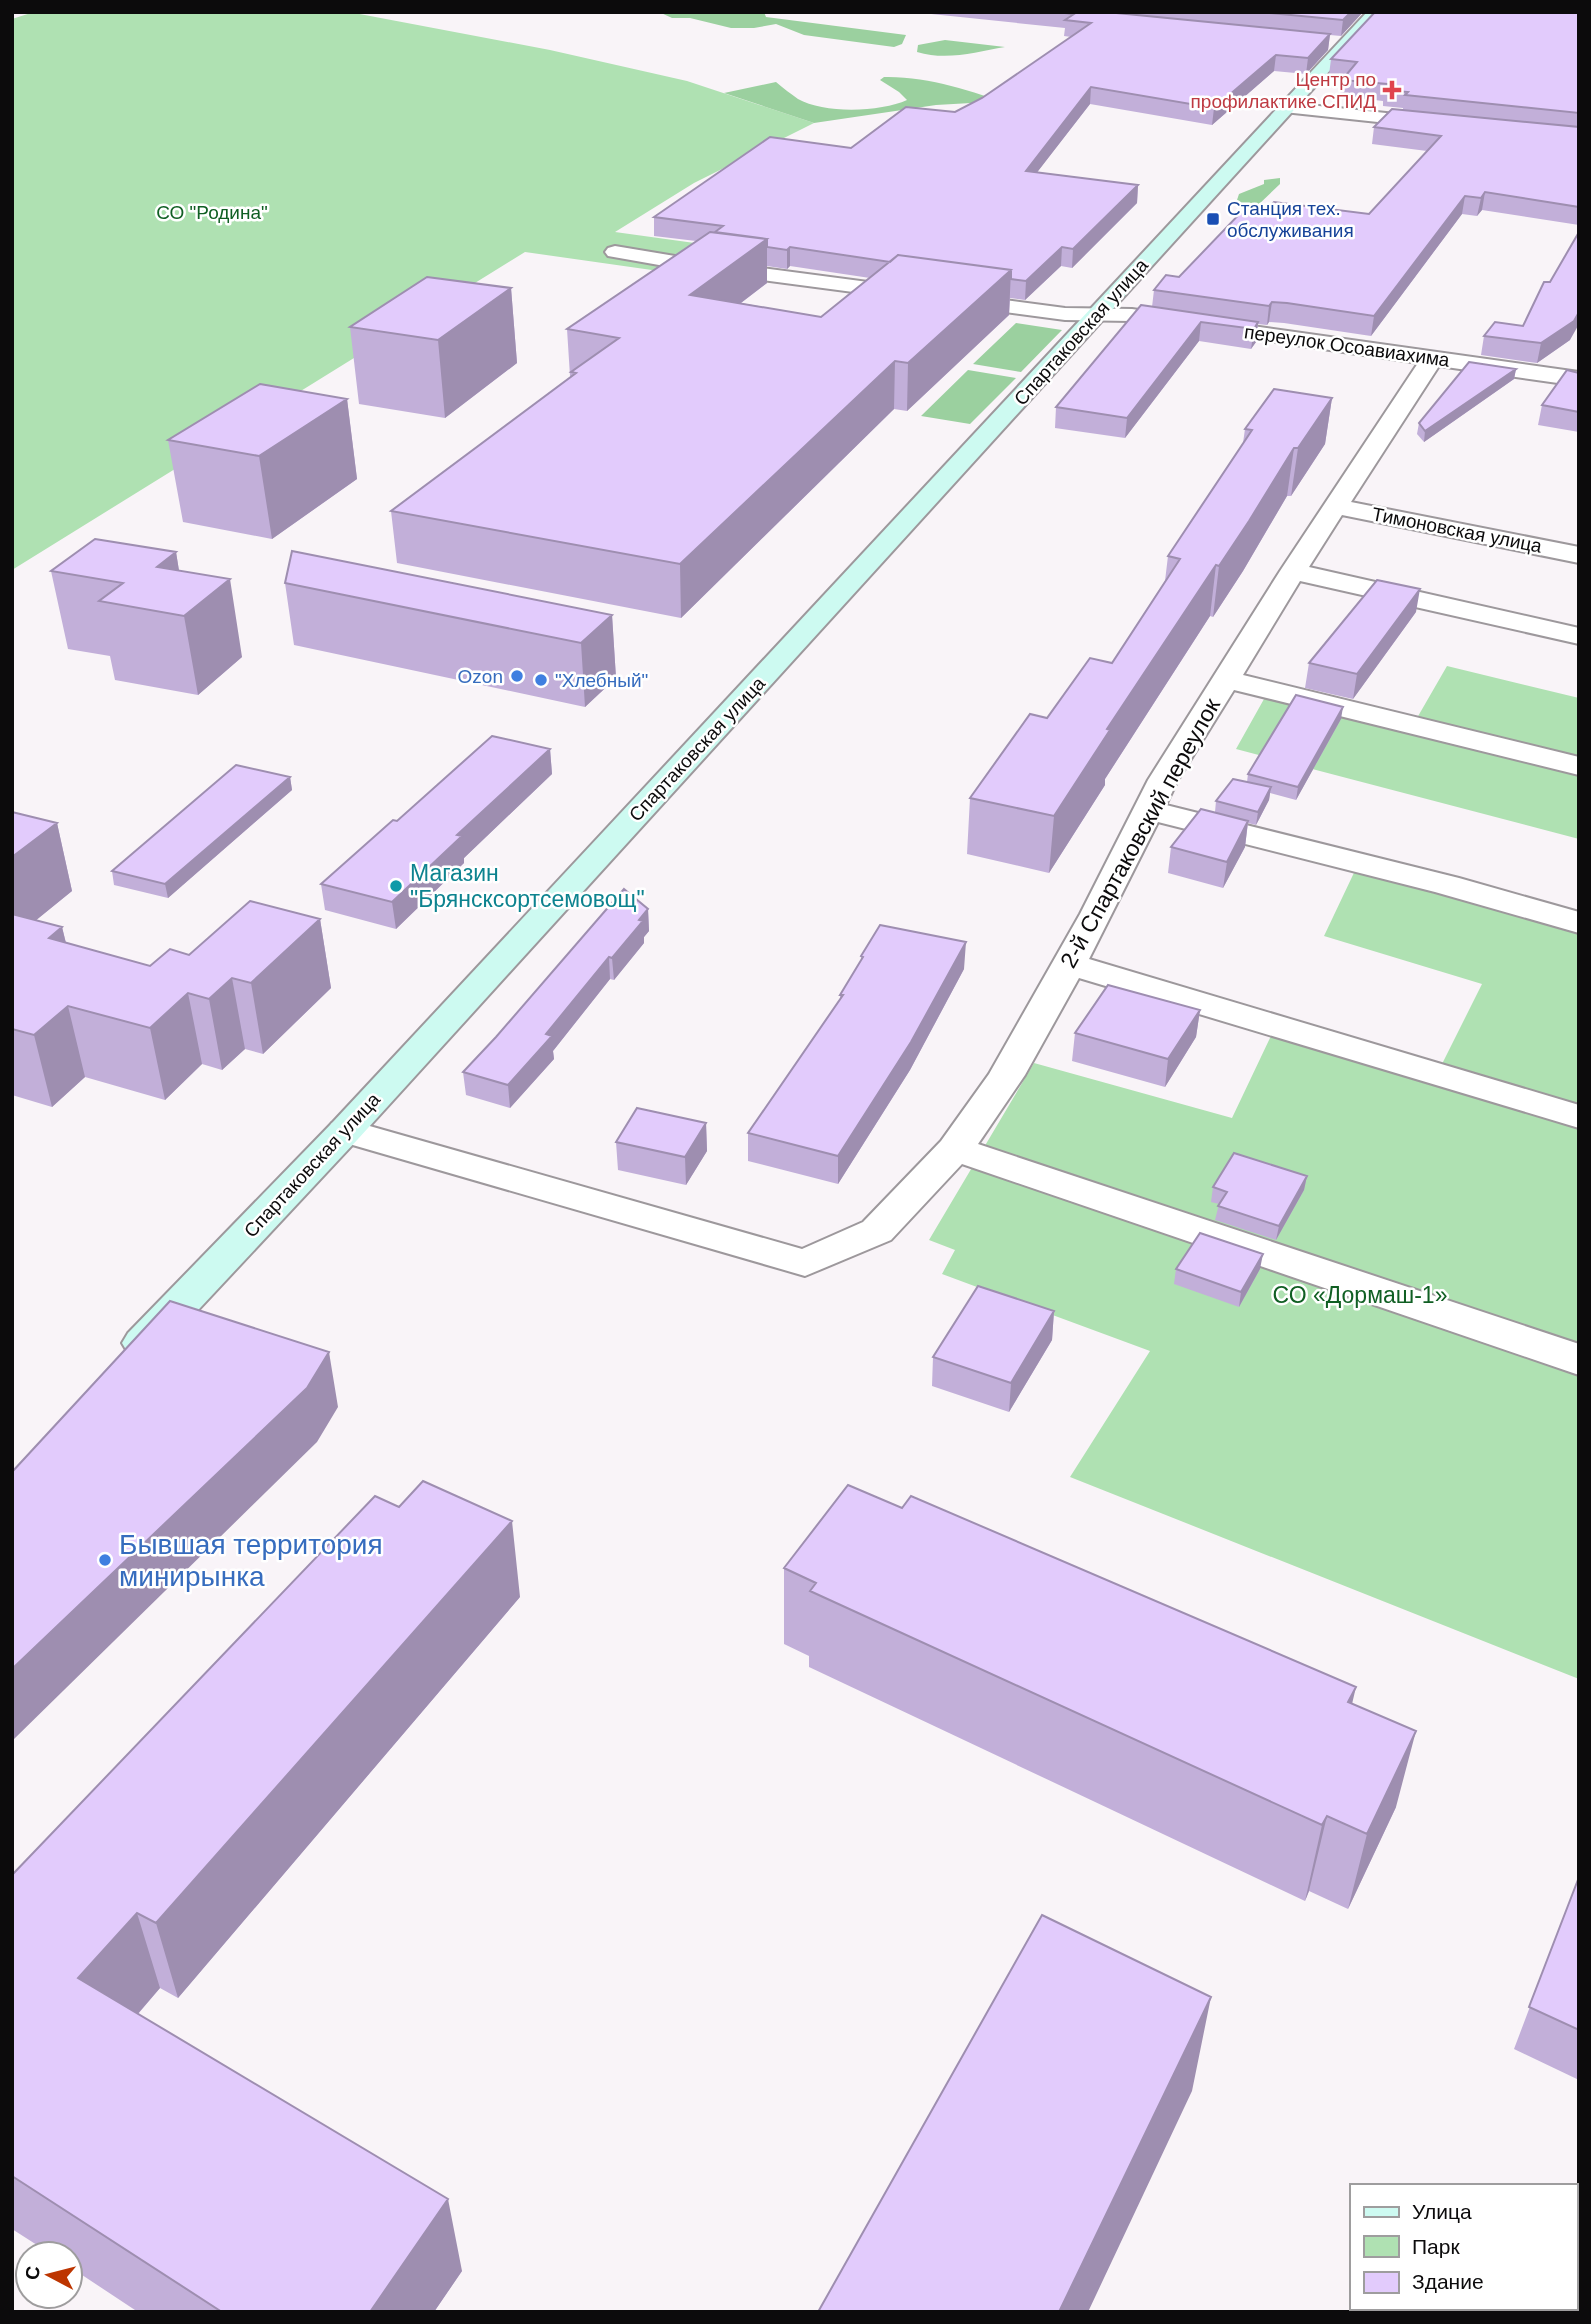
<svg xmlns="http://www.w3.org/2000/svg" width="1591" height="2324" font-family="Arial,sans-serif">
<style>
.green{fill:#afe1b2}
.forest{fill:#9bd09f}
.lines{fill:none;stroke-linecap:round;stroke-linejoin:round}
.street-casing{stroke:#9d989c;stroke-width:4}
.secondary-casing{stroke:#9d989c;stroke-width:4}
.street{fill:#fff;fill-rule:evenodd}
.secondary{fill:#cdfaf1;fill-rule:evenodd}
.wall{fill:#c2afd9;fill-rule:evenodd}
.shaded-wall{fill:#9e8eb0}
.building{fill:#e2cbfc;stroke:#9e8eb0;stroke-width:2}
.health-dot{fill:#e0444e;stroke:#fff;stroke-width:2.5}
.transit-dot{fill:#1a4fb4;stroke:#fff;stroke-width:2.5}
.shop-dot{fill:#3f7fe0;stroke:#fff;stroke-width:2.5}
.culture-dot{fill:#0f9aa8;stroke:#fff;stroke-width:2.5}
.labels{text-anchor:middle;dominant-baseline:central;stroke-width:5;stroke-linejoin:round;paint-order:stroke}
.far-health-label{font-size:19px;fill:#be3a42;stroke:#fff;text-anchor:end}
.far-transit-label{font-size:19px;fill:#164399;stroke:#fff;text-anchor:start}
.far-park-label{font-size:19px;fill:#105f23;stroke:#fff}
.far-street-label{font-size:19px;fill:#0c0b0c;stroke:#fff}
.far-shop-label{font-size:19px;fill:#366cbe;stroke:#fff;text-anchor:end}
.street-label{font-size:23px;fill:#0c0b0c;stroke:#fff}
.culture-label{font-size:23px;fill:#0d838f;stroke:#fff;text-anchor:start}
.park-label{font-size:23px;fill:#105f23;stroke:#fff}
.near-shop-label{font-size:28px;fill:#366cbe;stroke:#fff;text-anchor:start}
</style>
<rect width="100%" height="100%" fill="#f9f4f8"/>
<path class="green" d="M34 12H349L550 50 687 81 814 123 694 183 615 232 709 245 673 273 525 252 12 570V19Z
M1447 666 1579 698V839L1236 749 1273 683 1417 718Z
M1361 858 1579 918V1679L1070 1477 1150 1351 942 1274 955 1250 929 1240 1034 1063 1232 1118 1278 1021 1439 1070 1482 984 1324 936Z"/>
<path class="forest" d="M659 12H764L766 17 906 35 902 44 894 47 804 35 776 24 754 28H731L690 18H672Z
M945 40 1005 47C976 52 947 61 917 52L918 45Z
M884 77C928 76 971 91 1012 105L1016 109 971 103 936 105 814 123 724 93 776 82C783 88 791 94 798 99 824 114 881 112 907 100L899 92 880 80Z
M1280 178V184L1257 206 1236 203 1239 194 1264 184V180Z
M1016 323 1062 330 1021 372 973 364Z
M968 370 1016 378 970 424 921 416Z"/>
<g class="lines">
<defs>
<path id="street" d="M1290 103 1434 118 1443 123 1434 128 1284 112 1281 108 1284 104Z
M615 246 693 259 1065 308 1132 309 1579 372V386L1439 366 1351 502 1579 547V563L1342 515 1309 567 1579 628V644L1300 581 1243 675 1579 757V775L1234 690 1178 780 1166 805 1459 878 1579 912V933L1435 892 1158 822 1089 959 1579 1105V1128L1079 978 1025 1075 978 1144 1579 1344V1375L962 1164 891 1240 805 1276 332 1139 326 1131 332 1123 345 1119 802 1249 863 1222 941 1141 989 1074 1080 914 1148 780 1280 571 1418 363 1132 321 1065 320 693 271 608 256 605 252 608 248Z"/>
<path id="secondary" d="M1367 12H1383L358 1139 158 1353 143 1358 128 1353 122 1343 128 1333 332 1123Z"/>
</defs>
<use href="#street" class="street-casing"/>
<use href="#secondary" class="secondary-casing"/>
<use href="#street" class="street"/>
<use href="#secondary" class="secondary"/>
</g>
<path class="wall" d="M912 12H1363L1341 36 1330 35 1328 50 1306 74 1274 71 1212 125 1090 104 1037 172 1138 185 1137 203 1072 268 1061 266 1025 300 1010 298 1009 315 907 411 894 409 681 618 397 563 391 511 571 377 570 376 567 329 696 241 654 236V217L955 112 982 98 1071 37 1064 36 1065 28ZM767 266 787 269 790 266 870 278 821 317 741 303 767 283Z
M1579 12V225L1482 210 1477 216 1462 214 1371 336 1284 323 1269 322 1267 325 1258 324 1256 342 1251 349 1199 341 1125 438 1055 428 1056 407 1152 307 1154 290 1179 277 1267 209 1369 214 1427 151 1372 144 1374 127 1403 110V108L1383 106V101L1340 96 1342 80 1345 77 1329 75 1331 59Z
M1550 282 1570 340 1537 363 1481 355 1484 336 1523 326Z
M511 288 517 363 445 418 359 404 350 327Z
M1516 369 1514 379 1424 442 1417 434 1419 423Z
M1579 373V432L1538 425 1542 405Z
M1332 398 1325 444 1291 496H1287L1243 571 1213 617 1210 616 1105 779V785L1049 873 967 854 970 798 1047 718 1112 663 1165 581 1168 556 1243 443 1245 429Z
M347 399 357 479 272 539 183 522 168 440Z
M176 552 179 571 242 657 198 695 115 680 110 656 68 649 51 571Z
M285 583 612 615 616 678 585 707 294 645Z
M1416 612 1353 699 1305 688 1309 663Z
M1341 719 1296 800 1270 793 1269 800 1256 825 1248 823 1245 847 1223 888 1168 873 1171 847 1215 812 1216 801 1247 782 1248 774Z
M550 749 552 774 464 858V863L396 929 325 910 321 884 397 821Z
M290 777 292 790 168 898 114 885 112 871Z
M12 812 57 823 72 891 36 920 62 927 66 943 150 966 320 919 331 988 263 1054 245 1049 222 1070 202 1064 165 1100 85 1077 52 1107 12 1095Z
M648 909 649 931 644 937V943L614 980 610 979 553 1051 554 1059 510 1108 466 1095 463 1072 496 1037Z
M861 956 964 969 910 1070 838 1184 748 1161V1133L840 1000V995L861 961Z
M1200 1010 1196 1037 1165 1087 1072 1061 1075 1033Z
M706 1123 707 1151 686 1185 618 1170 616 1142Z
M1307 1176 1304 1190 1276 1240 1215 1220 1219 1204 1211 1202 1213 1187Z
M1176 1269H1260L1239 1307 1174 1284Z
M1054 1311 1052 1340 1009 1412 932 1386 933 1357Z
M784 1568 1352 1703 1396 1807 1348 1909 1309 1891 1305 1901 809 1667V1656L784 1644Z
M520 1597 178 1998 160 1988 138 2014 462 2271 434 2312H138L70 2267V2254H51L12 2229V1875Z
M1579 1877V2080L1514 2049Z"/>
<path class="shaded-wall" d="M1351 12H1363L1341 36 1343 20Z
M1330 34 1328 50 1306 74 1308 58Z
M1276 55 1274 71 1212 125 1214 108Z
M1091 87 1090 104 1025 188 1026 171Z
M1138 185 1137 203 1072 268 1073 249Z
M1485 192 1482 210 1477 216 1481 198Z
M1465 196 1462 214 1371 336 1374 316Z
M767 239V283L691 341 690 295Z
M790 247V266L787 269V250Z
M1062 247 1061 266 1025 300 1026 281Z
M1011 270 1009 315 907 411 908 363Z
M511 288 517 363 445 418 438 340Z
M1272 302 1269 322 1267 325 1269 306Z
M1579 312V324L1570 340 1537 363 1541 343Z
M1201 322 1199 341 1125 438 1127 418Z
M1258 322 1256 342 1251 349 1254 329Z
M895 361 894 409 681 618 680 564Z
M1516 369 1514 379 1424 442 1425 431Z
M1332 398 1325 444 1291 496 1298 448Z
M347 399 357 479 272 539 259 456Z
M1294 448 1287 496 1243 571 1213 617 1219 566Z
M176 552 186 614 230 579 242 657 198 695 184 616 157 567Z
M1216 565 1210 616 1105 779V785L1049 873 1054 816 1107 729Z
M1420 589 1416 612 1353 699 1357 674Z
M612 615 616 678 585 707 581 643Z
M1343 707 1341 719 1296 800 1298 787Z
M550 749 552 774 464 858V863L396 929 392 902 457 835Z
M290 777 292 790 168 898 165 884Z
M1271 787 1269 800 1256 825 1258 812Z
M1248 821 1245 847 1223 888 1227 862Z
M57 823 72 891 13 939 12 960V857Z
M648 909 649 931 644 937V943L614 980 612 958Z
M320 919 331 988 263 1054 251 983Z
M62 927 79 997 68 1006 85 1077 52 1107 34 1035 49 938Z
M966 942 964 969 910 1070 838 1184V1156Z
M609 957 610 979 553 1051 554 1059 510 1108 508 1085 546 1034Z
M232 978 245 1049 222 1070 209 999Z
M188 993 202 1064 165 1100 150 1028Z
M1200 1010 1196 1037 1165 1087 1168 1059Z
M706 1123 707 1151 686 1185 685 1157Z
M1307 1176 1304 1190 1276 1240 1279 1226Z
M1263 1254 1260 1269 1239 1307 1241 1292Z
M1054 1311 1052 1340 1009 1412 1011 1383Z
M329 1352 338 1407 317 1442 12 1741V1669Z
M512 1521 520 1597 178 1998 156 1923Z
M1356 1687 1338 1764 1348 1702Z
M1416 1731 1396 1807 1348 1909 1367 1834Z
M1327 1816 1309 1891 1305 1901 1322 1825Z
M137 1913 160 1988 104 2053 78 1978Z
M1211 1997 1192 2091 1088 2312H1059Z
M448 2199 462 2271 434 2312H370Z"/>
<path class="building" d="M1056 12H1106L1330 34 1308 58 1276 55 1214 108 1091 87 1026 171 1138 185 1073 249 1062 247 1026 281 1011 279V270L898 255 890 262 790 247 787 250 767 247V239L715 232 723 226 654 217 770 137 851 148 906 107 955 112 982 98 1091 23 1065 20 1074 14Z
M1260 12H1351L1343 20Z
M1375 12H1579V113L1405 95 1408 92 1385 90 1389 84 1342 80 1357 62 1331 59Z
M1392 109 1579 127V207L1485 192 1481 198 1465 196 1374 316 1287 303 1272 302 1269 306 1154 290 1166 275 1179 277 1247 206 1267 209 1274 202 1369 214 1441 136 1374 127Z
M710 232 767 239 690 295 821 317 898 255 1011 270 908 363 895 361 680 564 391 511 576 373 571 372 619 338 567 329Z
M1579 232V312L1574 321 1541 343 1484 336 1495 322 1523 326 1544 282H1550Z
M427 277 511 288 438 340 350 327Z
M1141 305 1258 322 1254 329 1201 322 1127 418 1056 407Z
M1469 362 1516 369 1425 431 1419 423Z
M1567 370 1579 373V412L1542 405Z
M260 384 347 399 259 456 168 440Z
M1274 389 1332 398 1298 448H1294L1249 521 1219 566 1216 565 1107 729 1110 730 1054 816 970 798 1030 714 1047 718 1090 658 1112 663 1180 559 1168 556 1252 430 1245 429Z
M95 539 176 552 157 567 230 579 184 616 99 601 123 583 51 571Z
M292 551 612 615 581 643 285 583Z
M1377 580 1420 589 1357 674 1309 663Z
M1296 695 1343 707 1298 787 1248 774Z
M492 736 550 749 457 835 462 836 392 902 321 884 393 820 397 821Z
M236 765 290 777 165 884 112 871Z
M1233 779 1271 787 1258 812 1216 801Z
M1201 809 1248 821 1227 862 1171 847Z
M12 812 57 823 12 857Z
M624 889 648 909 639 920 643 921 612 958 609 957 546 1034 552 1036 508 1085 463 1072 496 1037Z
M250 901 320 919 251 983 232 978 209 999 188 993 150 1028 68 1006 34 1035 12 1029V914L62 927 49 938 150 966 170 949 189 955Z
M880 925 966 942 911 1042 838 1156 748 1133 843 995H840L863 957 861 956Z
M1108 985 1200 1010 1168 1059 1075 1033Z
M637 1108 706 1123 685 1157 616 1142Z
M1234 1153 1307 1176 1279 1226 1218 1206 1227 1192 1213 1187Z
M1200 1233 1263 1254 1241 1292 1176 1269Z
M978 1286 1054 1311 1011 1383 933 1357Z
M170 1301 329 1352 307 1388 12 1669V1472Z
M423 1481 512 1521 156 1923 137 1913 78 1978 448 2199 370 2312H222L12 2176V1875L375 1496 399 1507Z
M848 1485 902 1508 911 1496 1356 1687 1348 1702 1416 1731 1367 1834 1327 1816 1322 1825 810 1591 816 1583 784 1568Z
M1579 1877V2030L1529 2007Z
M1042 1915 1211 1997 1059 2312H818Z
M1439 2308H1474L1481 2312H1438Z"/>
<path class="health-dot" d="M1388.5 79.5h7v7h7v7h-7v7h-7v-7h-7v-7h7z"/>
<rect class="transit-dot" x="1206" y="212" width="14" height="14" rx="3.5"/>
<g class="shop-dot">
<circle cx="517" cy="676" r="7"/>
<circle cx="541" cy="680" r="7"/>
<circle cx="105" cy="1560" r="7"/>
</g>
<circle class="culture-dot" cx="396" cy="886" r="7"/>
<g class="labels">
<g class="far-health-label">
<text x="1376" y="79">Центр по<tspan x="1376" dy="22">профилактике СПИД</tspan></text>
</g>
<g class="far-transit-label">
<text x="1227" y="208">Станция тех.<tspan x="1227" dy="22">обслуживания</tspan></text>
</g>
<g class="far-park-label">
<text x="212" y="212">СО "Родина"</text>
</g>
<g class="far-street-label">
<text transform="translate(1081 332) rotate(-48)">Спартаковская улица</text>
<text transform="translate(1347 346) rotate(8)">переулок Осоавиахима</text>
<text transform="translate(1457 530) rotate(11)">Тимоновская улица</text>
<text transform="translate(697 749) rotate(-47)">Спартаковская улица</text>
<text transform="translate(312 1165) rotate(-47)">Спартаковская улица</text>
</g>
<g class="far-shop-label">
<text x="503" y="676">Ozon</text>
<text x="555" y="680" text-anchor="start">"Хлебный"</text>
</g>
<g class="street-label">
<text transform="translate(1140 833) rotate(-61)">2-й Спартаковский переулок</text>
</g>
<g class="culture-label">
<text x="410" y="873">Магазин<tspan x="410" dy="26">"Брянсксортсемовощ"</tspan></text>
</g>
<g class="park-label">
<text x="1360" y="1295">СО «Дормаш-1»</text>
</g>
<g class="near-shop-label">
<text x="119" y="1544">Бывшая территория<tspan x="119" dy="32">минирынка</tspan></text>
</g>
</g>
<rect width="1591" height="2324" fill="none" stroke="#0c0b0c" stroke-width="28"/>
<rect x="1350" y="2184" width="228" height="126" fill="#ffffff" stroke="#9e9d9e" stroke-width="2"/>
<rect x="1364" y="2207" width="35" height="10" fill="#cdfaf1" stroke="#9e9d9e" stroke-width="2"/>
<text x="1412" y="2219" font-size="21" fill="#0c0b0c">Улица</text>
<rect x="1364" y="2236" width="35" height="21" fill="#afe1b2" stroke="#9e9d9e" stroke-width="2"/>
<text x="1412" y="2254" font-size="21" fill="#0c0b0c">Парк</text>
<rect x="1364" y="2272" width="35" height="21" fill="#e2cbfc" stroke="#9e9d9e" stroke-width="2"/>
<text x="1412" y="2289" font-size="21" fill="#0c0b0c">Здание</text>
<g transform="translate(49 2275) rotate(277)"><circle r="33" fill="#ffffff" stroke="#9e9d9e" stroke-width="2"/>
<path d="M0-5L12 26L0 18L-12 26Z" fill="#bd3500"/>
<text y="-10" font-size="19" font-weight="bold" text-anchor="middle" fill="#0c0b0c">С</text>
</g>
</svg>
